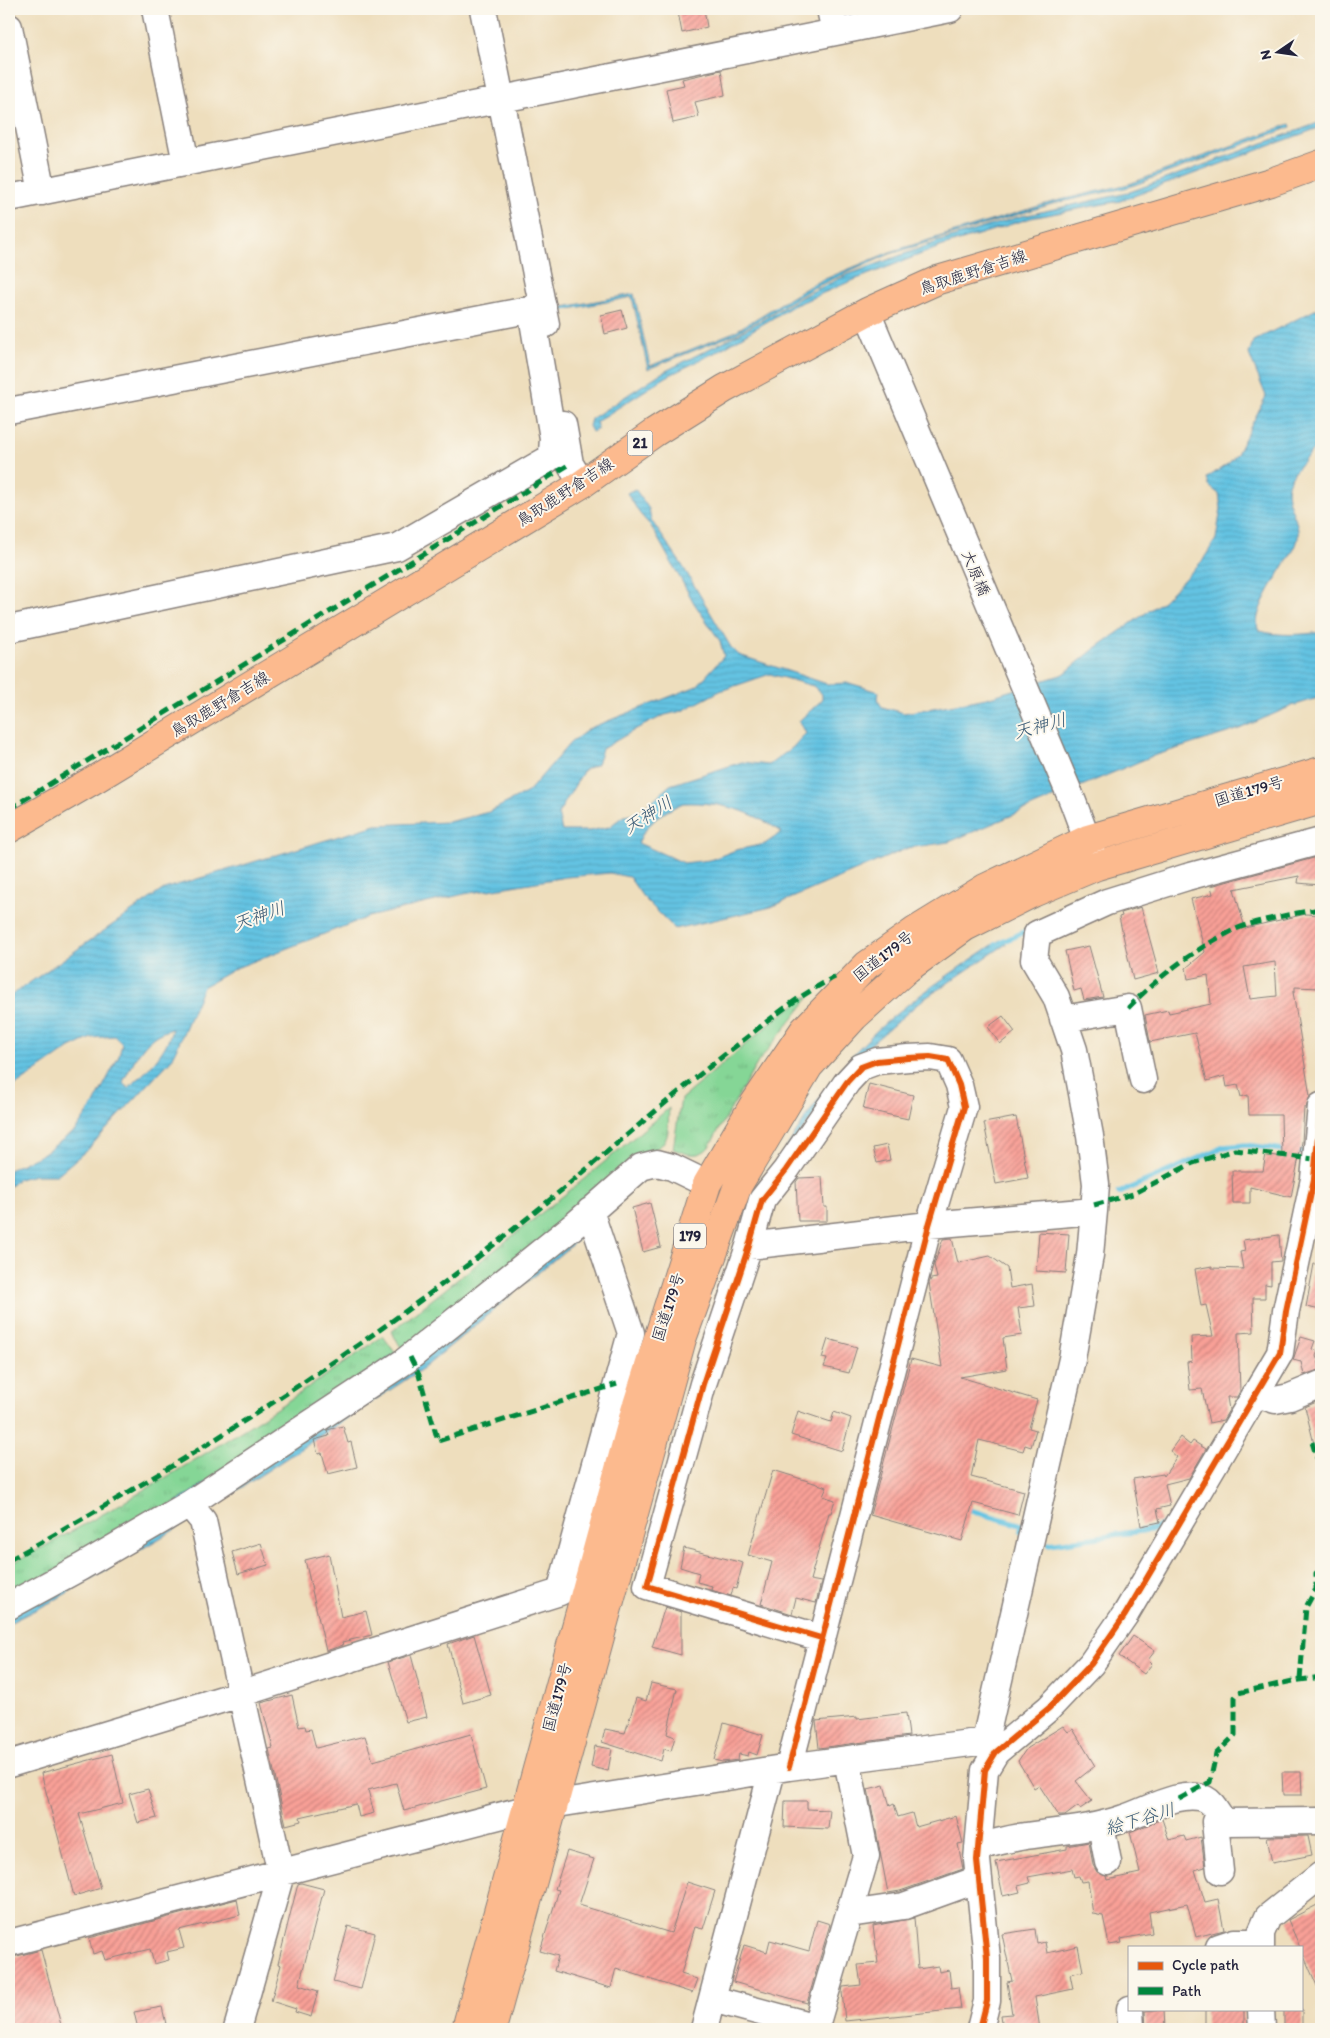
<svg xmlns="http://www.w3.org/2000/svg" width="1330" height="2038" font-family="Itim,'Klee One',sans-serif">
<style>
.grass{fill:url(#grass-tufts);stroke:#547c68}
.water{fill:url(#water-rules);stroke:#42728e;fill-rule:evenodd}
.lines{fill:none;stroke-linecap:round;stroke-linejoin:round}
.stream{stroke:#63c3e2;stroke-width:5.5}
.building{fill:url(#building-hatch);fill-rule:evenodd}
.minor-casing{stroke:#88807c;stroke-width:29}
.major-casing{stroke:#88807c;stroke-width:30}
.highway-casing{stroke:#88807c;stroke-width:30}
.minor{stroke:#fff;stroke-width:26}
.major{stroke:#fcba8e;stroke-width:28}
.highway{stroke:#fcba8e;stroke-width:28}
.quiet{stroke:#00873e;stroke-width:5;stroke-dasharray:10 5;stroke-linecap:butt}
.cycleway-casing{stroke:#fbf7ec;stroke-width:9}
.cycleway{stroke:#e8590c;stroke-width:6}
.labels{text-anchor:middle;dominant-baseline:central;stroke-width:4;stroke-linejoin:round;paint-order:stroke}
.shield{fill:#fbf7ec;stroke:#636270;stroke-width:1}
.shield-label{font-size:15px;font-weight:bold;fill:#22223b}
.street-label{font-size:16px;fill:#22223b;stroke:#fbf7ec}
.water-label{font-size:18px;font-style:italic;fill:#395a75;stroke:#fbf7ec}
</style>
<defs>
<pattern id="grass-tufts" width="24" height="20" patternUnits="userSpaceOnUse" patternTransform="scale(1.25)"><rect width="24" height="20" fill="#85d696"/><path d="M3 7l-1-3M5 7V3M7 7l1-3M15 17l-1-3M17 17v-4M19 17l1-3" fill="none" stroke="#73b782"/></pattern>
<pattern id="water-rules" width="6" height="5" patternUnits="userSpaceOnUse" patternTransform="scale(1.25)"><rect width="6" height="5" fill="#63c3e2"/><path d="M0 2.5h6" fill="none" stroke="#56a7c3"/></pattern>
<pattern id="building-hatch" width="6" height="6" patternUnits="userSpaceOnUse" patternTransform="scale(1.25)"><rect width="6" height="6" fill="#f9a097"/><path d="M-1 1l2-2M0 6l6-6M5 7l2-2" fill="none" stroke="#c9827c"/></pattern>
</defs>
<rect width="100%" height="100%" fill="#fbf7ec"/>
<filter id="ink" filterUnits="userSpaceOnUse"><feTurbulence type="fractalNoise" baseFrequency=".02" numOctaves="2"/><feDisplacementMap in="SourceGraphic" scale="10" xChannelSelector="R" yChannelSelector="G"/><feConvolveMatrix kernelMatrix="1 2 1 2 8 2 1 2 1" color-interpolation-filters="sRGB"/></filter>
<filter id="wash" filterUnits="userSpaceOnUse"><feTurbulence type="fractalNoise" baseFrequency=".0096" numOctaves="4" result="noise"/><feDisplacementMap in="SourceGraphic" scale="20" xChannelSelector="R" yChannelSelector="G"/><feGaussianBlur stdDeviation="1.12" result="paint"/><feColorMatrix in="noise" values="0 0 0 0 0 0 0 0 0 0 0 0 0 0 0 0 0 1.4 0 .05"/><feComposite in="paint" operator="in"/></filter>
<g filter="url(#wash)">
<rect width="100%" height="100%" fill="#eedebd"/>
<path class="grass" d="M806 997H810L758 1062 709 1147C698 1159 686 1154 673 1149L681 1099 778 1017Z
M669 1108C667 1135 673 1142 645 1154L405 1353 391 1332 578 1184Z
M383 1336 398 1357 186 1496 9 1597V1565C138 1498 264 1420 383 1336Z"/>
<path class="water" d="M1321 122V127L1120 201 1031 218 940 247 849 282 793 306 716 352 666 377 596 422 598 429 592 432 589 426 591 419 658 375 740 333 805 295 847 275 937 242 1018 217 1127 193Z
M1290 124 1291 127 1129 187 1052 204 890 254 813 288 735 334 648 369 632 297 554 312 553 309 634 294 650 366 734 332 813 284 890 252 1052 202 1129 184Z
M1321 307V442C1312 452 1291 472 1288 485 1283 505 1305 523 1296 545 1288 563 1248 613 1259 631 1279 636 1301 635 1321 632V697L1292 706 1237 730 1150 757 949 842 908 848 771 907 675 929 643 897 629 877 610 873 566 877 464 894 368 917 236 968 203 987 172 1059 88 1149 57 1175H35L18 1179 9 1187V1170L41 1155 75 1131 94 1104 119 1056 122 1044 115 1036 91 1038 70 1048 9 1090V997L164 889 376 825 448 822 489 812 528 792 570 743 590 728 697 686 724 656 720 641 694 603 651 526 640 514 627 493 635 489 649 509 651 520 682 565 732 649 739 655 827 684 849 683 876 691 879 692 877 699 882 707 904 713 950 705 987 698 1064 674 1093 650 1163 601 1203 560 1216 539 1221 508 1219 494 1209 486 1207 478 1229 463 1237 454 1266 396 1249 354 1253 341ZM770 674 813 686 822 694V700L799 721 806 733 792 748 769 765 742 762 670 785 641 811 622 817 609 827 590 831H562L558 814 584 770 597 764 602 749 638 728 665 715 682 711 720 691ZM683 803C723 802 749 810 782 832L765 844 736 850 710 860 684 863 638 843C647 822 663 812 683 803ZM172 1029C168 1050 145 1074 128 1088L123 1082C135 1059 145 1035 172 1029Z
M1000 940 1006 944 921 1001 869 1046 773 1168C803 1123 832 1073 871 1036 910 999 956 970 1000 940Z
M582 1227 587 1232 425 1367 206 1511 55 1600 9 1623V1617Z"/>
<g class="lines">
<path class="stream" d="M996 945 1031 929
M1119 1193 1224 1147 1246 1145 1306 1153
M965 1509 1022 1525 1021 1531
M1049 1544 1155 1529 1164 1524"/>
</g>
<g id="blocks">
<path class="building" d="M694 9H704L707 27 682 33 678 12Z
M721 70 725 95 695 102 699 117 673 123 666 89 684 85 682 79Z
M622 310 627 328 605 334 601 315Z
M1321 856 1320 885 1298 883 1299 876 1234 889 1245 928 1306 914 1321 915V988L1295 987V992H1293L1310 1096 1306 1108H1304L1302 1142 1291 1197 1250 1187V1203H1233L1232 1171H1263L1266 1154 1282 1157 1281 1115H1249L1248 1095 1241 1097 1238 1085 1227 1087 1225 1076 1207 1081 1195 1033 1150 1042 1145 1015 1168 1010 1169 1013 1211 1004 1208 975 1188 979 1186 968 1205 952 1191 899 1213 894 1211 886ZM1275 962 1277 996 1250 999 1244 967Z
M1141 907 1159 973 1133 980 1119 917 1122 916 1121 913Z
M1089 946 1103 997 1084 1000 1081 989 1074 991 1065 951Z
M1003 1016 1015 1032 1000 1044 988 1027Z
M869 1084 913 1095 908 1119 863 1109Z
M1016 1117 1028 1178 996 1184 984 1123Z
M887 1145 890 1160 877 1163 873 1148Z
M822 1177 824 1207H827V1221H798L796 1182 799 1178Z
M650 1203 661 1247 643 1252 632 1208Z
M1039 1232 1069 1234 1066 1273 1036 1271Z
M1279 1235 1281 1261 1271 1262V1285L1265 1284V1298H1253L1254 1332 1238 1333 1240 1391 1237 1397H1227L1229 1410 1223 1420 1209 1423 1202 1389 1190 1390 1187 1362 1192 1361 1191 1337 1213 1336 1206 1305 1201 1306 1195 1269 1212 1266V1268L1243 1269 1240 1252 1245 1251 1243 1240Z
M952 1238 958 1263 990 1256 1007 1268 1010 1288 1032 1284 1035 1306 1018 1308 1022 1335 1003 1338 1007 1369 960 1377 1037 1400 1029 1428 1036 1430 1031 1447 1025 1445 1023 1451 979 1440 971 1477 1024 1491 1018 1515 973 1503 962 1541 870 1515 911 1359 942 1367 929 1283 931 1279 937 1278 934 1265 943 1239Z
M1314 1264 1321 1265V1310L1306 1307Z
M1301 1337 1315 1341 1312 1349 1318 1351 1316 1356 1321 1369 1304 1375 1301 1362 1293 1360Z
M828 1339 857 1347 849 1373 824 1367 827 1359 822 1358Z
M1321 1400V1452H1316L1305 1407Z
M798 1411 831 1422 834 1412 851 1418 842 1451 791 1435Z
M343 1426 348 1443 351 1442 357 1467 328 1474 322 1453 318 1454 314 1440 329 1436 327 1430Z
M1180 1437 1190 1445 1193 1441 1206 1449 1189 1478 1165 1484 1170 1506 1157 1509 1160 1522 1141 1526 1133 1479 1163 1474 1164 1476 1177 1457 1170 1451Z
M773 1470 827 1487 823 1496 835 1500 831 1513H829L810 1580 821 1582 816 1603 796 1598 792 1614 761 1604 772 1562 748 1555Z
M261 1543 268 1565 238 1574 232 1552Z
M684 1548 743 1563 736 1589 733 1588 731 1596 711 1590 712 1586 697 1582 699 1573 680 1567Z
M329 1554 341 1617 366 1611 372 1635 342 1642 343 1645 326 1651 305 1560Z
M665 1607 681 1612V1655L652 1647Z
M474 1635 491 1695 463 1703 448 1644Z
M1133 1636 1155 1651 1148 1660 1152 1664 1144 1674 1119 1656Z
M411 1655 427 1717 406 1722 388 1662Z
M651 1683 677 1689 667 1734 675 1737 671 1751 664 1749 661 1761 602 1742 605 1729 625 1733 636 1698 646 1701Z
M292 1695 299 1727 305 1726 306 1730 311 1729 316 1748 365 1736 373 1761 471 1734 486 1789 404 1811 396 1783 368 1790 374 1813 359 1817 356 1804 300 1817 301 1821 286 1825 269 1749 273 1748 261 1703Z
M906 1713 909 1736 819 1748 816 1721 857 1717V1719Z
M724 1723 763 1735 757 1755 749 1752 748 1756 739 1754 738 1760 722 1762 714 1760Z
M1063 1726 1068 1732 1073 1729 1095 1766 1076 1781 1092 1801 1080 1809 1078 1806 1065 1816H1059L1039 1785 1034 1788 1018 1761 1027 1748Z
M595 1746 612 1749 608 1771 591 1767Z
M112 1754 123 1803 79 1814 101 1888 74 1896 41 1773Z
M1282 1772H1301L1302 1795H1283Z
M884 1785 890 1806 894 1804 898 1817 912 1813 916 1827 956 1816 963 1843 958 1844 963 1869 900 1891 888 1893 868 1789Z
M148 1789 157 1818 138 1823 129 1794Z
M785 1801H807V1809L830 1810 828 1829 784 1827Z
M1162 1819 1169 1840 1184 1836 1186 1841 1201 1837 1205 1867 1195 1870 1205 1902 1218 1899 1224 1930 1196 1937 1187 1904 1149 1912 1152 1933 1121 1939 1122 1943 1109 1945 1103 1916 1093 1914 1088 1881 1081 1882 1079 1876 1074 1877 1072 1869 1028 1877 1030 1883 1018 1886 1020 1892 1003 1896 996 1862 1067 1849V1846L1089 1842 1093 1865 1097 1872 1106 1876 1107 1880 1140 1873 1130 1832Z
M1308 1836 1312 1855 1272 1863 1267 1837Z
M567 1851 594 1859 579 1905 671 1933 687 1882 715 1891 703 1929 695 1927 681 1974 697 1979 692 1993 616 1968 611 1988 554 1971 558 1956 540 1951 559 1890 555 1889Z
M301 1883 324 1889 299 1985 318 1991 311 2017 295 2012 296 2009 271 2001 281 1965 278 1964 290 1915 298 1884Z
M237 1899 240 1915 179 1930 184 1948 167 1952 169 1960 154 1964 150 1949 105 1960 102 1951 93 1954 89 1938Z
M1321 1903V1995L1288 1920Z
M914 1918 918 1969 938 1966 939 1972 949 1970 951 1988 958 1987 961 2009 845 2021 842 1992 843 1987 861 1985 858 1965 878 1963 873 1926Z
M817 1920 830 1924 807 2003 733 1982 744 1945 767 1952 770 1940 809 1951Z
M348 1926 375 1933 361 1989 333 1982Z
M1035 1929 1037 1944 1045 1942 1047 1953 1078 1946 1083 1971 1070 1974 1073 1989 1035 1997 1040 2029H1003L1001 2015 1012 2014 1007 1982 1012 1981 1002 1934Z
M41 1950 61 2025 44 2029H9V1958Z
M162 2007 166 2024 138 2029 134 2012Z
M1164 2009 1165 2029H1146L1145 2011Z
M1205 2009H1244V2029H1205Z
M1284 2009H1302V2029H1284Z"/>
</g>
</g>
<g filter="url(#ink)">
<use href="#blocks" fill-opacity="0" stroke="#88807c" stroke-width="1"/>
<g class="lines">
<defs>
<path id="minor" d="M155 9 186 163
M483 9 546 324
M830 9 835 32
M9 27 42 192
M9 198 950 9
M867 312 1073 802 1095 861
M9 411 543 307
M563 424 570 464 582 484
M9 629 397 547 547 460 552 454 553 438 531 309
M1063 1019 1128 1008 1143 1080
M749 1246 929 1225 1094 1211
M1257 1394 1275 1400 1290 1397 1321 1384
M189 1504 203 1521 281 1874 237 2029
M9 1606 81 1567 189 1504 405 1361 576 1224 641 1167 657 1163 672 1167 707 1184
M985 1741 1072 1359 1090 1255 1094 1211 1096 1184 1090 1136 1074 1050 1056 997 1034 960 1037 934 1107 902 1187 877 1321 841
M9 1764 243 1693 560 1592 631 1333 590 1211
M789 1767 929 1225 964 1107 959 1085 948 1060 930 1057 908 1058 877 1061 861 1067 847 1082 786 1170 762 1200 749 1246 703 1384 647 1586 821 1638
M1220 1818 1215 1822 1220 1871
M1101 1825 1108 1862
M978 1847C994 1843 1010 1838 1026 1836 1059 1831 1093 1829 1124 1818 1146 1811 1182 1789 1205 1799 1215 1804 1217 1815 1225 1822L1321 1821
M849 1914 904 1906 979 1879
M9 1943 526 1809 789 1767 985 1741 996 1752
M1219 1947 1234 1942H1261
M1261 1947V1933L1268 1917 1321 1875
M712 1999 809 2025 818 2019 866 1856 847 1760
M1130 2009 1131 2029
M1261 2009 1262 2029
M704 2029 772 1771
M980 2029 987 2001V1958L977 1860 985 1770 996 1752 1049 1708 1091 1664 1125 1615 1280 1353 1286 1311 1314 1179 1321 1106"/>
<path id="major" d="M9 829 97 778 582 484 654 433 724 389 867 312 938 280 1271 182 1321 164"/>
<path id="highway" d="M466 2029 635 1411 707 1184 754 1104 804 1030 867 965 915 931 985 888 1088 839 1321 771
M492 2029 682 1339 738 1185 809 1066 854 1017 907 969 965 927 1033 893 1097 866 1321 800"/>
</defs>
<use href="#minor" class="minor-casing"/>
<use href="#major" class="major-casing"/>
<use href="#highway" class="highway-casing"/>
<use href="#minor" class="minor"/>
<use href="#major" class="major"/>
<use href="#highway" class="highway"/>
<path class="quiet" d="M9 809 570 464
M1128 1008C1159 976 1196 948 1236 929 1254 921 1300 912 1321 909
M1094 1205 1133 1194 1193 1163 1235 1150 1314 1159
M410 1357 419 1375 438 1441 617 1384
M1312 1442 1321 1471
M9 1560C186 1463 357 1354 515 1228 587 1171 655 1109 727 1053 763 1025 795 997 835 977
M1300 1680 1306 1607 1316 1589V1573L1321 1571
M1179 1799 1210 1782 1216 1754 1235 1735V1697L1238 1693 1293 1681 1321 1677"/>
<defs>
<path id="cycleway" d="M789 1767 929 1225 964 1107 959 1085 948 1060 930 1057 908 1058 877 1061 861 1067 847 1082 786 1170 762 1200 749 1246 703 1384 647 1586 821 1638
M980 2029 987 2001V1958L977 1860 985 1770 996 1752 1049 1708 1091 1664 1125 1615 1280 1353 1286 1311 1314 1179 1321 1106"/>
</defs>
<use href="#cycleway" class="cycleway-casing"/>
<use href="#cycleway" class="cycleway"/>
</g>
</g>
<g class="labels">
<g class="shield">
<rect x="627.5" y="430.5" width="25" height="25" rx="4"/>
<rect x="674" y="1223.5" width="32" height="25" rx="4"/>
</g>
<g class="shield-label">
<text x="640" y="443">21</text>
<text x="690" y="1236">179</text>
</g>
<g class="street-label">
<text transform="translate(973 272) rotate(-18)">鳥取鹿野倉吉線</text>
<text transform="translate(565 492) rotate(-33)">鳥取鹿野倉吉線</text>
<text transform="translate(976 573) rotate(67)">大原橋</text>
<text transform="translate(220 704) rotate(-31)">鳥取鹿野倉吉線</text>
<text transform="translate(1249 791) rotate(-16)">国道179号</text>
<text transform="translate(883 956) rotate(-38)">国道179号</text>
<text transform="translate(668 1307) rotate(-72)">国道179号</text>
<text transform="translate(557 1697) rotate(-75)">国道179号</text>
</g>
<g class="water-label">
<text transform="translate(1040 726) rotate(-15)">天神川</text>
<text transform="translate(648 815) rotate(-32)">天神川</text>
<text transform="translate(259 916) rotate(-19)">天神川</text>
<text transform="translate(1140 1819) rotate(-16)">絵下谷川</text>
</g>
</g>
<rect width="1330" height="2038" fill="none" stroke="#fbf7ec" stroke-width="30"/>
<rect x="1128" y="1946" width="175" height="65" fill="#fbf7ec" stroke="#a4a2a5"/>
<rect x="1138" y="1962" width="25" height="8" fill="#e8590c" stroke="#a4a2a5"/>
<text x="1172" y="1970" font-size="15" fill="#22223b">Cycle path</text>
<rect x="1138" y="1987" width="25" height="8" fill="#00873e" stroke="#a4a2a5"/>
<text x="1172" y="1996" font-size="15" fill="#22223b">Path</text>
<g transform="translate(1278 52) rotate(257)" stroke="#fbf7ec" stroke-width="4" paint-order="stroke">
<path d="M0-4L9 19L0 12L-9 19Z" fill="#22223b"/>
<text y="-8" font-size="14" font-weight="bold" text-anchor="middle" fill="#22223b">N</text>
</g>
</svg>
